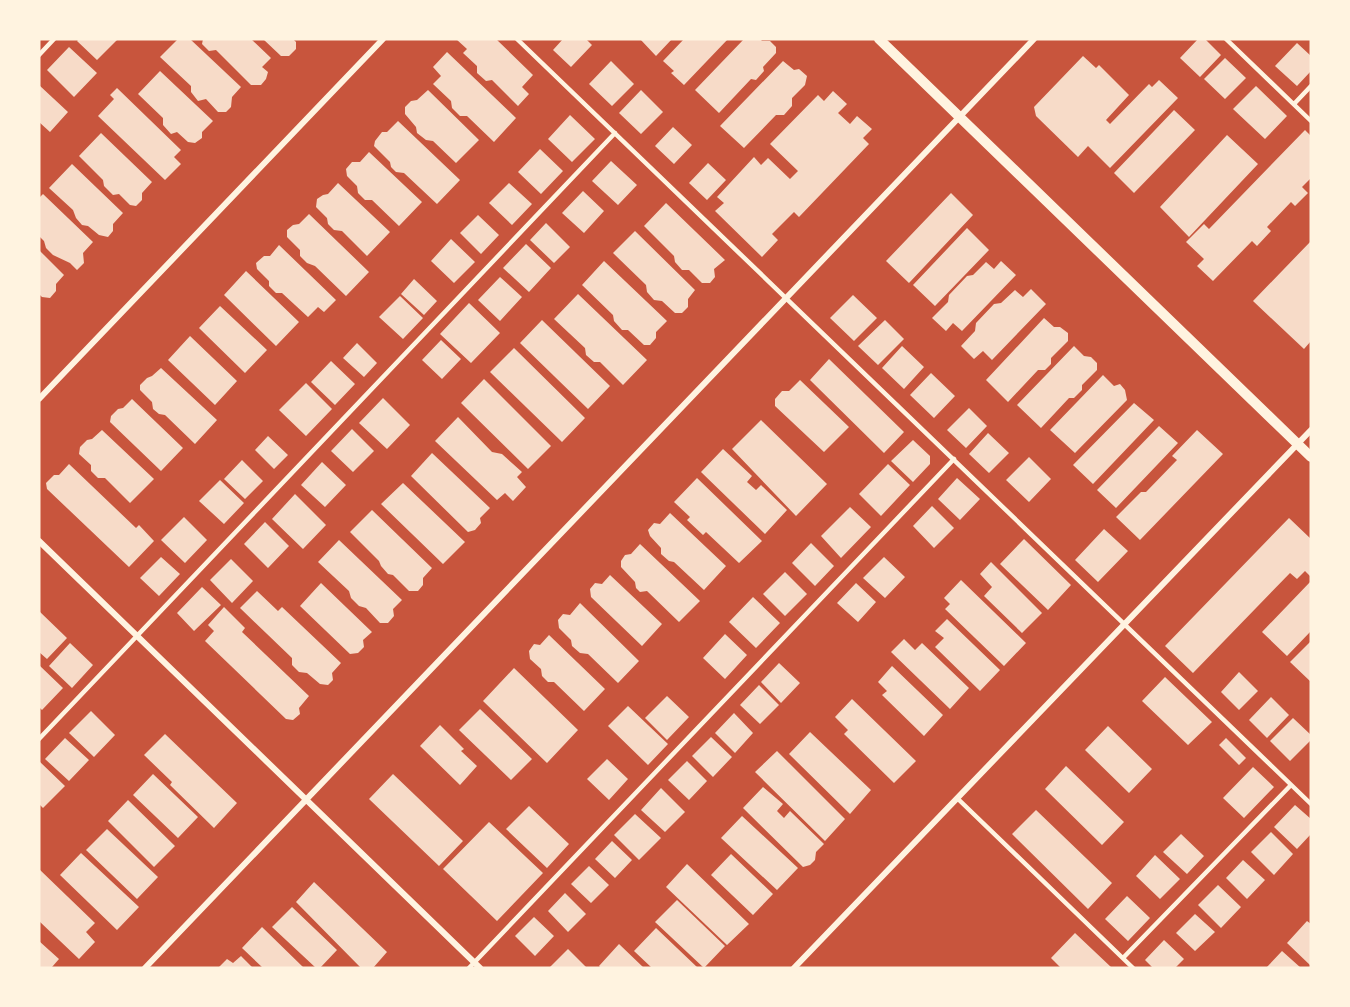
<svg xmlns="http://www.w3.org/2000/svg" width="1350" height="1007" font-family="Commissioner,sans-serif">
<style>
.building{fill:#f7dbc8}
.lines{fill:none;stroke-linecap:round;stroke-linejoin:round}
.service{stroke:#fff3e0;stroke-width:4.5}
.minor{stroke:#fff3e0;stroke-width:6}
.tertiary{stroke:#fff3e0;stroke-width:10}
</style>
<rect width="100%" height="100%" fill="#c8553d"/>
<path class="building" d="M79 39H118L97 60 77 41Z
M178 39H190L241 87 232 97 231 107 226 112H218L206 99 198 101 191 92V86L160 57Z
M203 39H251L271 58 262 67 268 72 266 79 261 85H251L216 50 209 51 202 44Z
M263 39H293L296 42V49L289 56H281Z
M456 39H496L533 75 522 87 529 94 518 106 492 80 486 81 477 73V66L463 53 467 49Z
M563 39H586L592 45 571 67 553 50Z
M640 39H672L656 56Z
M684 39H728L684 85 671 73 674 71 663 61Z
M744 39H760L762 41H770L776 47V53L763 67 764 71 756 80 751 79 719 113 695 90Z
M1198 39H1205L1221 55 1200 77 1180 58Z
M1297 43 1311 56V71L1297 86 1275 66Z
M69 47 97 73 74 97 47 70Z
M447 52 516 118 494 142 467 116H460L452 108 451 101 433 84 441 76 433 67Z
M1083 56 1096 68 1099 65 1129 95 1106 120 1110 124 1149 84 1152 87 1159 80 1178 98 1110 168 1088 146 1078 157 1036 116 1034 107Z
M1225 58 1246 78 1225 99 1204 79Z
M611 61 634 84 612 106 589 84Z
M783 61 794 70 799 69 807 76 805 85 792 98V106L784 115H776L744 148 720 126Z
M160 71 213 121 202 132V138L195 143 188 142 177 132 171 134 163 125V118L138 94Z
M39 85 68 112 50 132 39 122Z
M1256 86 1287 116 1265 139 1233 109Z
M117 88 181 150 174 157 181 164 165 180 98 116 114 99 110 95Z
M428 90 479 140 456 163 433 141 426 140 417 133 416 127 405 114V107L411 101 417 100Z
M641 90 663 112 641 134 619 113Z
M833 91 847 104 838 113 850 124 857 116 872 129 863 138 869 144 799 217 794 212 772 234 778 240 762 257 715 211 724 203 717 197 754 157 761 165 768 158 790 179 798 171 770 144 818 95 824 101Z
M1174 110 1195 130 1134 193 1114 173Z
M570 115 595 139 572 162 548 139Z
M398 121 460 180 437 204 404 173 396 172 391 167 390 162 374 146 375 141 382 132H387Z
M673 127 692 145 674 164 655 146Z
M1305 130 1311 136V181L1310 179 1302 187 1308 193 1295 206 1291 202 1267 227 1271 231 1257 246 1252 241 1213 281 1197 266 1204 259 1186 242 1204 224 1209 229Z
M101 133 152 182 142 193V200L136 206 130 205 119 194 113 195 104 186 103 180 79 156Z
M1227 135 1258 164 1189 237 1160 207Z
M540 149 563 171 541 194 518 172Z
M369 152 422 202 399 226 372 200H365L358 193 357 186 347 176 346 169 352 162H360Z
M611 161 637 185 618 205 592 181Z
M708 163 726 180 707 200 689 183Z
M72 164 123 213 113 224V231L108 237 99 235 88 226 82 225 76 218 73 210 49 188Z
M338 183 390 232 367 256 342 231 334 230 328 224 327 218 316 207 317 199 323 195 328 194Z
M509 183 532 204 512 225 489 203Z
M583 191 604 211 584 233 562 213Z
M951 193 973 215 909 283 886 261Z
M43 194 93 242 83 253 84 263 77 270 70 263 53 255 46 248 44 241 39 236V198Z
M666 203 725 260 714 269 715 277 710 283H702L689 270H682L675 262 674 256 644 226Z
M309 214 369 272 346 296 315 266 307 263 300 256V250L287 237V230L293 225 299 224Z
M478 215 499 235 481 254 460 233Z
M546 223 570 247 554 263 530 240Z
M967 228 989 250 935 306 913 285Z
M635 231 695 290 688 299V307L682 313H675L662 301 654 300 647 292 646 285 613 253Z
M451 239 475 262 454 283 431 261Z
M1311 241V341L1304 349 1253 301Z
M526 244 551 268 529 292 503 268Z
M279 245 336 300 324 312 318 307 308 317 282 293H276L269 286V281L257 269 256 263 264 256H270Z
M39 250 64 275 56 284V291L50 298 42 297 39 294Z
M604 261 667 321 656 332V338L650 345H644L628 330H622L614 321 613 315 582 285Z
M1001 261 1016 275 962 331 953 323 946 331 932 318 948 302 949 295 967 276 973 275 986 262 994 269Z
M246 271 299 322 276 346 224 295Z
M500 277 522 297 500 321 478 300Z
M414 279 437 301 424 315 401 294Z
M1031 289 1046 304 992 360 983 351 974 359 961 346 975 331 976 323 994 304 1001 303 1015 290 1023 297Z
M578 294 647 360 623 385 600 362H594L586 355 585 348 554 319Z
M853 295 877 318 854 341 830 318Z
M400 296 423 318 403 339 379 317Z
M469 303 500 333 471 363 440 334Z
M220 306 267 350 245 373 199 328Z
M1044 318 1054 327H1060L1068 333V341L1051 358V364L1045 370H1038L1008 402 986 380Z
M542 320 610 386 588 409 520 343Z
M885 320 904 339 878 365 858 346Z
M190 336 237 381 215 405 168 360Z
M441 340 461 359 442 379 422 360Z
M357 343 377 363 364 377 343 358Z
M902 346 924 367 904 389 882 368Z
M1074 346 1084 356 1091 357 1097 363V370L1082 385V390L1074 398H1069L1041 428 1017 405Z
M514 348 585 418 562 442 490 372Z
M829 359 904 432 884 453 810 380Z
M331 361 355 384 335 405 311 382Z
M161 368 217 420 195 444 165 415 159 414 153 409 152 402 140 390V385L147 378 152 376Z
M931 373 955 396 934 418 910 395Z
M1103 375 1114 386 1120 384 1125 390 1127 400 1075 453 1050 430Z
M484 379 551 446 528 469 461 403Z
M800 380 849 427 824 452 775 406V399L782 391H789Z
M306 383 332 409 306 436 279 410Z
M383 398 410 425 387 449 359 423Z
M132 399 183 448 161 471 110 422 111 416 118 409 123 408Z
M1134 403 1154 420 1093 484 1073 465Z
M969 408 987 426 966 448 947 430Z
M458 417 492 452 502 454 522 472 517 477 526 487 513 501 505 493 497 500 435 441Z
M761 420 827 484 796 516 732 449Z
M1159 426 1178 443 1116 508 1097 490Z
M352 429 374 451 353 472 331 451Z
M102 430 154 479 130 503 105 478H98L91 471V465L79 454 80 447 87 440 92 439Z
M1197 430 1223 454 1140 540 1116 517 1141 492H1146L1177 460 1172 456Z
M988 433 1009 453 989 473 969 454Z
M268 436 288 455 274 469 255 450Z
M913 440 930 456V464L913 482 891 461Z
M723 449 752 476 747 482 756 490 761 485 787 510 765 534 701 472Z
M432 453 490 508 480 518 481 523 475 530 468 532 411 476Z
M1029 457 1051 479 1029 502 1006 480Z
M242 460 263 481 245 499 224 479Z
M322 462 346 485 325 507 301 485Z
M69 464 136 528 139 525 154 541 129 567 47 489 46 483 54 475H59Z
M888 464 910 485 881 516 859 494Z
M697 478 762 541 739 563 706 532 703 535 687 520 690 517 674 502Z
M957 478 980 499 960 520 938 499Z
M220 480 244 503 224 524 199 501Z
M403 483 465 542 443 564 381 504Z
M295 494 326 525 303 549 272 519Z
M932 506 954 528 934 548 913 526Z
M850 507 871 527 841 558 821 536Z
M372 510 432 568 423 578V585L418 591H409L393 575 388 574 381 566 379 561 350 532Z
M670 513 726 566 704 590 674 562 669 561 661 554V548L650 536 648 530 654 523 660 524Z
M184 517 207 540 185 563 161 540Z
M1289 518 1311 539V577L1305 571 1297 579 1290 573 1193 673 1165 646Z
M265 522 289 546 268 568 244 544Z
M1104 529 1128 551 1098 582 1075 560Z
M1024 539 1071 585 1048 610 1000 564Z
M339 540 402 600 393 609 394 616 388 623H380L366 608 359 606 351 598 349 591 318 562Z
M811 543 834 566 815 586 792 563Z
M640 544 700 601 679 622 647 591 640 592 636 588 635 582 621 567V561L625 555 631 554Z
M161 557 180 574 159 596 140 578Z
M884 557 905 577 885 598 863 578Z
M231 559 253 581 232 603 210 580Z
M991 562 1042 613 1022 633 984 596 992 587 980 574Z
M785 572 807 594 785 616 763 594Z
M610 575 662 624 642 646 591 597 590 589 595 583 602 584Z
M961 580 1026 643 1004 666 945 609 950 604 944 598Z
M1311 581V631L1287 656 1262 632Z
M321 583 372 632 363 640 364 647 358 653 350 654 300 606Z
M856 583 876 602 858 622 837 603Z
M202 587 221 605 194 631 177 613Z
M257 591 278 611 282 607 341 663 332 673 333 680 328 685 320 684 307 673 299 672 292 665V658L240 608Z
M753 597 780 623 756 648 729 622Z
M580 603 639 661 618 683 588 654 580 653 572 646 571 640 559 628 558 620 563 614 570 615Z
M224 607 245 628 242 632 309 696 299 708 300 714 293 720 286 719 205 641 214 631 208 625Z
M39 611 67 638 47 659 39 652Z
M947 619 1000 670 980 691 935 647 944 638 935 631Z
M725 634 747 655 725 679 703 658Z
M549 635 605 689 584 711 554 682H548L542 676 541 669 530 659 529 651 534 644 540 645Z
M904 639 915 650 922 643 969 688 950 709 891 652Z
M1311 641V682L1290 662Z
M70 643 93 665 72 688 49 666Z
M779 663 800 683 781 703 761 682Z
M39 665 63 688 42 710 39 707Z
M892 666 943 715 924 736 882 695 887 691 878 682Z
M514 668 578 730 547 763 483 701Z
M1239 672 1258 691 1239 710 1221 692Z
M1165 677 1212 722 1188 745 1142 701Z
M759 685 779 705 760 724 740 705Z
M667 696 689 717 667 740 645 718Z
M1271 697 1289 715 1267 738 1249 720Z
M852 699 916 761 894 783 844 734 848 730 835 717Z
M628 706 668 744 648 765 608 726Z
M480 709 532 759 511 780 459 730Z
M91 711 115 735 94 757 69 733Z
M734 713 753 733 735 753 715 733Z
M1293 718 1311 735V740L1290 761 1270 741Z
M440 725 464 749 461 751 477 766 460 785 420 746Z
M1108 726 1152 769 1129 793 1085 750Z
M810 732 871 790 850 814 789 754Z
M165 734 237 803 214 828 170 785 172 782 144 755Z
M711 737 732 757 713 777 692 756Z
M65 738 89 760 69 781 45 759Z
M1226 738 1246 758 1239 765 1219 745Z
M777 751 845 819 825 841 755 772Z
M607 759 628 779 609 800 587 779Z
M39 761 65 786 43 808 39 804Z
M687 761 707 781 689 800 668 780Z
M1066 766 1124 822 1102 845 1045 789Z
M1253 767 1274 787 1244 818 1223 798Z
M153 774 198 817 178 838 133 795Z
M393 774 463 841 439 866 369 799Z
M763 787 783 804 777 811 784 818 790 811 824 844 816 852 815 860 810 865 803 867 743 808Z
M661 788 685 812 665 832 641 810Z
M128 800 175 846 154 867 108 821Z
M1295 805 1311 819V834L1297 849 1274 827Z
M529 806 569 844 547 868 506 829Z
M1036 810 1112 883 1088 909 1012 834Z
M635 814 661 838 639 860 614 835Z
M742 816 798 868 777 890 721 838Z
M489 822 543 873 497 921 443 869Z
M107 829 158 877 137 899 86 850Z
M1271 832 1293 854 1274 875 1251 852Z
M1181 834 1204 856 1187 874 1163 852Z
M612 841 632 860 615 878 595 859Z
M81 853 139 907 117 930 60 875Z
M731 854 773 894 753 915 711 875Z
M1155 855 1180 879 1160 899 1136 876Z
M1243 860 1265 880 1247 899 1226 878Z
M687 864 749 924 727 945 666 887Z
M589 866 609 885 591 903 571 884Z
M39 869 95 923 86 932 95 942 79 959 39 921Z
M314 882 387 952 373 968H361L296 902Z
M1218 885 1241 907 1221 928 1198 905Z
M565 893 586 914 568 932 548 911Z
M1127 896 1150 918 1128 941 1105 919Z
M677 900 725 946 704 968 655 922Z
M292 907 337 950 320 968H316L272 927Z
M1195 914 1215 932 1195 951 1176 933Z
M534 917 554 936 535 956 515 936Z
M1307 921 1311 924V966L1287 943Z
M262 927 304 968H263L242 948Z
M656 928 698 968H652L634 951Z
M1075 933 1112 968H1061L1051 958Z
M1164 940 1184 959 1175 968H1153L1145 960Z
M39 941 59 959 52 967 53 968H39Z
M619 944 644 968H601L599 966Z
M568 949 587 968H549Z
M1282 951 1301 968H1266Z
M241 956 253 968H218L227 959 233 963Z"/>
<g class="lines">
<path class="service" d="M517 39 1311 804
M1226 39 1311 121
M39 55 54 39
M1294 104 1311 86
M39 739 615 133
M957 798 1133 968
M1123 958 1291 785
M469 968 954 459"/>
<path class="minor" d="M39 399 383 39
M39 541 480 968
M145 968 1034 39
M794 968 1311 430"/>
<path class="tertiary" d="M879 39 1311 457"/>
</g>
<rect width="1350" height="1007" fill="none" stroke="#fff3e0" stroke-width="81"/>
</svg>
